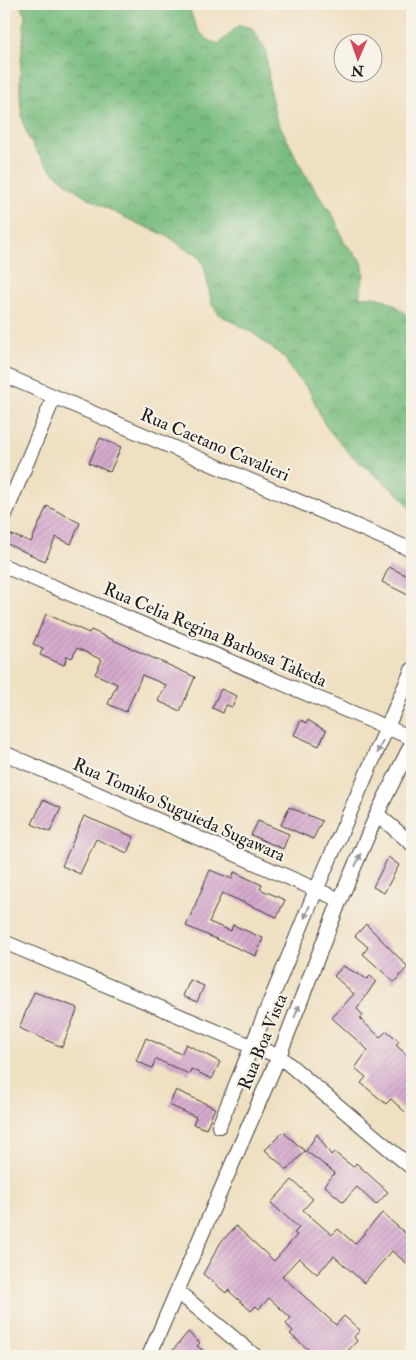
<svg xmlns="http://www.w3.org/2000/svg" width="416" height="1360" font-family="'IM FELL Double Pica',serif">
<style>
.forest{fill:url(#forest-crowns);stroke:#4a6c4e}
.building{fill:url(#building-hatch)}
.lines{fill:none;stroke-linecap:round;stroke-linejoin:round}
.minor-casing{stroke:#3c3935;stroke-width:16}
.minor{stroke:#fff;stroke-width:14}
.oneway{fill:#999}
.labels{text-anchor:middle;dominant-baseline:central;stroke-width:4.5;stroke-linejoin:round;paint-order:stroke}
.street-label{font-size:18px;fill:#1c1c1c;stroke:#f7f3e8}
</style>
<defs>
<pattern id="forest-crowns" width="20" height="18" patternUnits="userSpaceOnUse" patternTransform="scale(1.25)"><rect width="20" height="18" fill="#78bc7f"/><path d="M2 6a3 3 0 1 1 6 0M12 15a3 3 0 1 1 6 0" fill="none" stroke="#629867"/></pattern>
<pattern id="building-hatch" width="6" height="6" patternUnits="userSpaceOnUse" patternTransform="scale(1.25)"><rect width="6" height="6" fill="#d6aace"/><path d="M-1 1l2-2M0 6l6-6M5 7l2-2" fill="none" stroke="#b792b0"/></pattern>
</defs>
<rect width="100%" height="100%" fill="#f7f3e8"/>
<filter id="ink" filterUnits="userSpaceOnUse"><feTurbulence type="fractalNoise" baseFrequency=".02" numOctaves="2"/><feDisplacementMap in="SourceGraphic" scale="10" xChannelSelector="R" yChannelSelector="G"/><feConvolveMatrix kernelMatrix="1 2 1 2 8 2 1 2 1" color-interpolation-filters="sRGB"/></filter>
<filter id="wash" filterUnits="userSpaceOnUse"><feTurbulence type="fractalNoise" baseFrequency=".0096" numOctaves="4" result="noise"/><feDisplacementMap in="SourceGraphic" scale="20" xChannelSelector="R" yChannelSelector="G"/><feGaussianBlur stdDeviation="1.12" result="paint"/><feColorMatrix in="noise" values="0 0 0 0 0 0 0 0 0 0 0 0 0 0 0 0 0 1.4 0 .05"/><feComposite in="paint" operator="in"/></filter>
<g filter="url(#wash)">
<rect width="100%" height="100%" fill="#efe0c2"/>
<path class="forest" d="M20 4H188C194 23 198 39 219 44L239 25 252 28 266 51 270 92 276 118 303 171 334 217 344 242 362 262 364 274 359 297C382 294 397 304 412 321V511L403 498 351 455 333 435 325 425 309 390 291 370 285 358 253 333 220 315 212 305 204 265 196 253C186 253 177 241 167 236 158 232 149 228 139 224 94 203 35 174 23 121 16 87 23 48 25 14Z"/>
<g id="blocks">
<path class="building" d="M100 438 121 447 110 472 89 463Z
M47 506 80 523 71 544 56 537 45 561 5 543 9 534 31 542Z
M389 567 412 578V597L382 582Z
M46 614 89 633 91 630 195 677 180 711 158 701 166 685 142 675 126 712 108 704 117 684 95 674 102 660 77 648 72 658 67 656 64 665 40 655 43 648 33 644Z
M221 689 237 696 232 707 226 705 223 713 212 708Z
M301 720 307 723 308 720 326 731 319 746 294 735Z
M43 800 61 808 50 832 32 824Z
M289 807 322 821 313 839 281 825Z
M84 816 134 837 127 853 96 839 80 874 62 866Z
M258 821 289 834 283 849 251 835Z
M388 857 399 865 384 893 373 887Z
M210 870 232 879 234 872 262 885 260 889 285 900 277 917 222 893 209 922 231 931 233 925 263 938 256 956 186 926Z
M366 924 408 967 394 982 363 954 368 947 355 936Z
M343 966 367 979 370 976 376 981 357 1009 363 1015 360 1019 380 1037 387 1031 399 1041 396 1045 412 1060V1105L405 1112 391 1099 386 1104 361 1083 366 1077 355 1068 368 1050 332 1018 354 994 334 976Z
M190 980 204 986 197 1002 183 996Z
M34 992 78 1008 62 1047 19 1028Z
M146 1038 181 1054 186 1044 220 1062 212 1079 191 1069 189 1074 156 1059 152 1068 136 1061Z
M176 1090 215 1108 206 1129 193 1124 196 1117 169 1105Z
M283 1132 305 1151 287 1170 265 1150Z
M317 1134 331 1155 334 1152 353 1167 356 1163 388 1192 376 1205 357 1187 343 1202 324 1185 335 1173 306 1151Z
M292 1180 313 1199 303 1210 332 1235 338 1229 355 1244 382 1213 412 1239V1268L392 1251 364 1283 334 1256 317 1274 299 1258 282 1276 336 1325 344 1316 360 1330 354 1337 357 1341 343 1356H316L290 1334 293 1331 286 1324 291 1318 269 1298 259 1309 256 1306 251 1311 228 1290 226 1293 203 1274 221 1242 236 1226 274 1261 297 1235 294 1233 299 1228 271 1203Z
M188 1332 200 1343 197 1346 210 1356H168Z"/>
</g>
</g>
<g filter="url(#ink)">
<use href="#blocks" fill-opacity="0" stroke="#3c3935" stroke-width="1"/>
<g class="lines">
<defs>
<path id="minor" d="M4 375 412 550
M4 517 54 397
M4 566 412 738
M4 753 340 900
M377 814 412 844
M4 942 251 1046 279 1056 412 1168
M219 1126 316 890 412 670
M177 1291 255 1356
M149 1356 279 1056 340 900 377 814 412 743"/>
</defs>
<use href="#minor" class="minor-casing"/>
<use href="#minor" class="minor"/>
</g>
<defs><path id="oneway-solid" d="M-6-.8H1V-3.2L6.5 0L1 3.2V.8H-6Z" transform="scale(1.25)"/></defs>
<g class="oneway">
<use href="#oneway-solid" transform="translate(380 747) rotate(114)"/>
<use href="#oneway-solid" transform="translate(358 860) rotate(-67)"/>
<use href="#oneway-solid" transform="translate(307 912) rotate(112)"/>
<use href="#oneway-solid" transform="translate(297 1011) rotate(-69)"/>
</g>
</g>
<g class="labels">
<g class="street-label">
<text transform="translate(215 445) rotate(23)">Rua Caetano Cavalieri</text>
<text transform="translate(215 635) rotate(23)">Rua Celia Regina Barbosa Takeda</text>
<text transform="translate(179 810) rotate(24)">Rua Tomiko Suguieda Sugawara</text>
<text transform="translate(263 1042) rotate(-68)">Rua Boa Vista</text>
</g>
</g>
<rect width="416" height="1360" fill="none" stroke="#f7f3e8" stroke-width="20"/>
<g transform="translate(358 58) rotate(182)"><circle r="24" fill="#f7f3e8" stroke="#9f9d96"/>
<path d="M0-4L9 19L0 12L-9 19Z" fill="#d1495b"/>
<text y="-8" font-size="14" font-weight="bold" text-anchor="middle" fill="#1c1c1c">N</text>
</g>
</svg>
